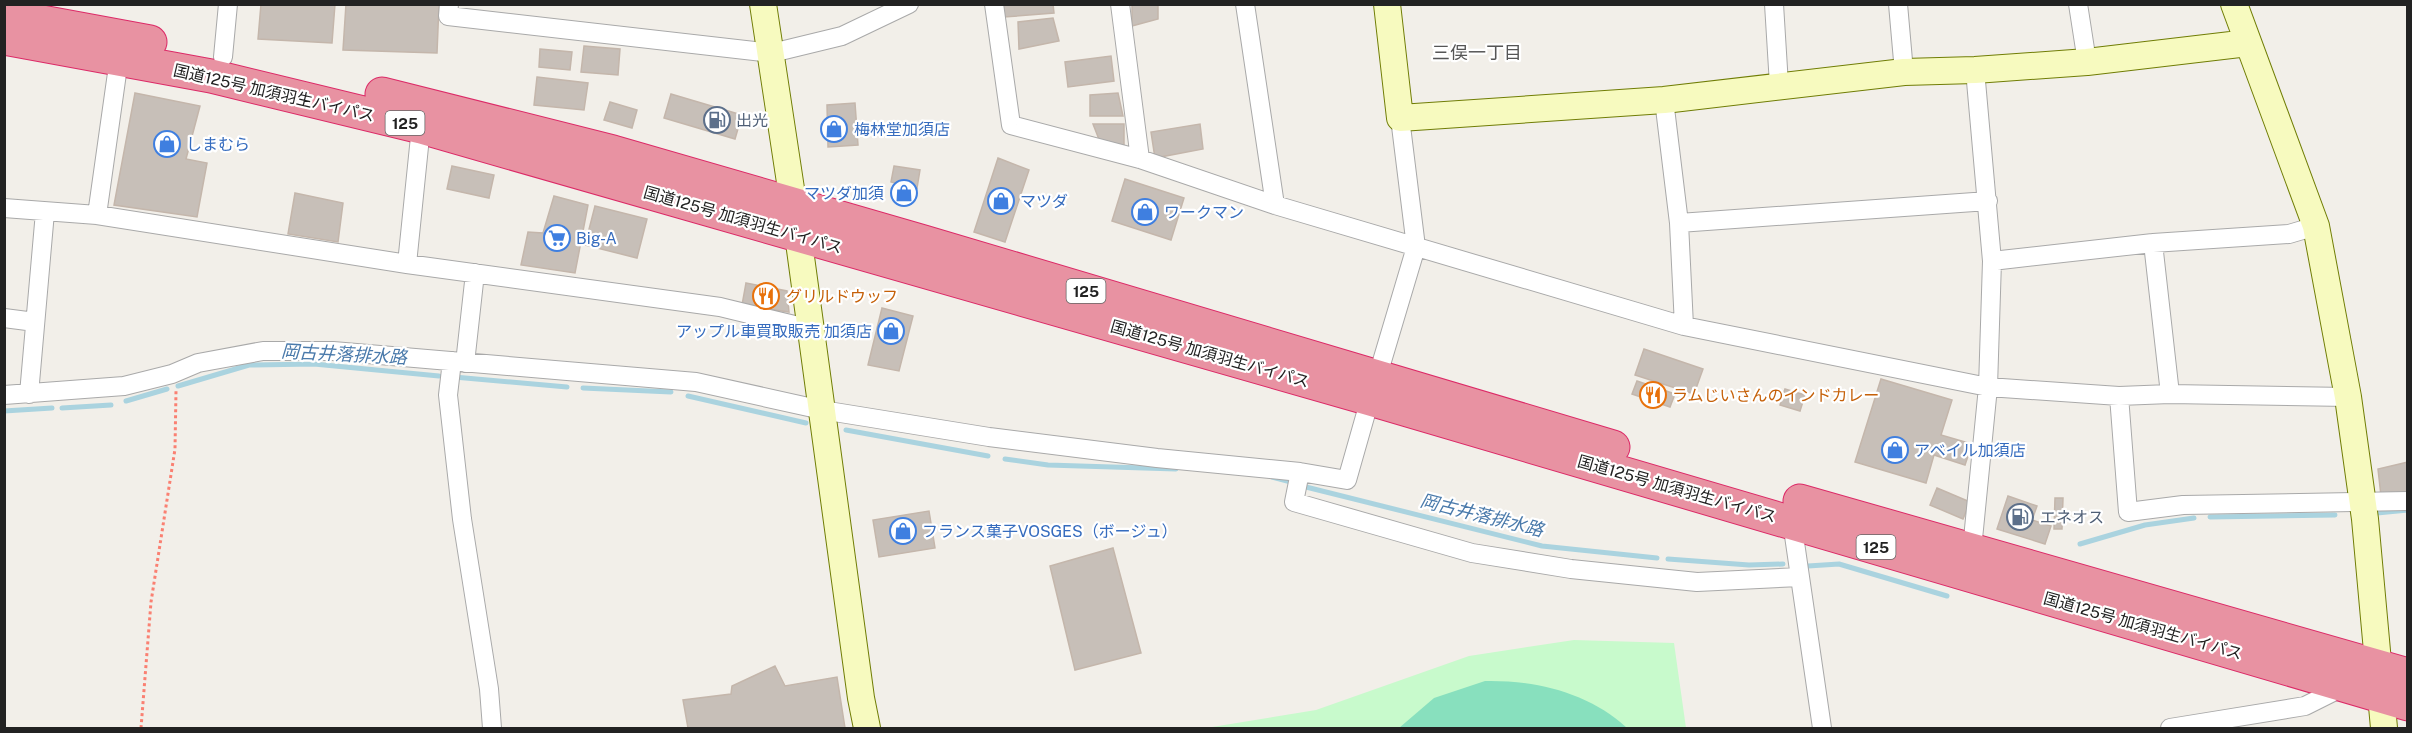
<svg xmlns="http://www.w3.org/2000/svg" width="2412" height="733" font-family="'Public Sans','Noto Sans JP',sans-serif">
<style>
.park{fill:#c8facc}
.pitch{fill:#88e0be}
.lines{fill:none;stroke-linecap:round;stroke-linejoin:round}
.stream{stroke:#aad3df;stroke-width:5}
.building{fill:#c7bfb8;stroke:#c4b6ab;stroke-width:1.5}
.street-casing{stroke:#a9a9a9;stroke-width:20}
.secondary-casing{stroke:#707d05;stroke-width:28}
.highway-casing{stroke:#dc2a67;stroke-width:35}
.path{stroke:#fa8072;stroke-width:3;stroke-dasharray:3 3;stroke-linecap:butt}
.street{stroke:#fff;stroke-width:18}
.secondary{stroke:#f7fabf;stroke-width:26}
.highway{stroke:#e892a2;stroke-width:33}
.labels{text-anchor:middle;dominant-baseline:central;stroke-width:4.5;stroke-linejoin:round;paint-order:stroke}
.shield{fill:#fff;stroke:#646464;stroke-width:1.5}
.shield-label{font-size:15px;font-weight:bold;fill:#222}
.street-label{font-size:16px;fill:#222;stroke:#fff}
.service-label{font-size:16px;fill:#4e5e75;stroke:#fff;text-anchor:start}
.shop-label{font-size:16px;fill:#366cbe;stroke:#fff;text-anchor:start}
.food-label{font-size:16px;fill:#c56008;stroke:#fff;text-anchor:start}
.neighbourhood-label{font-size:18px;fill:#555;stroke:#fff}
.water-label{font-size:18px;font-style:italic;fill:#4a7aab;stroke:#fff}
</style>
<rect width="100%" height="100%" fill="#f2efe9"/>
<path class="park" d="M1574 640 1674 643 1686 728H1206L1316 710 1469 656Z"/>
<path class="pitch" d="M1485 681C1536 680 1589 693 1627 728H1399L1434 698Z"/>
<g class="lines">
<path class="stream" d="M454 377 567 387
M178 386 249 365 314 364 439 376
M583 388 671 392
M688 396 806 423
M126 401 167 389
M62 408 111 405
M4 411 52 408
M846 430 988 456
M1005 459 1048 465 1176 469
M1272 477 1291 482
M1302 486 1542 546 1657 558
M2377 513 2408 510
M2210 517 2335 515
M2080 544 2145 525 2194 518
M1668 559 1749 565 1783 564
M1808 566 1839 564 1947 596"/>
</g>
<path class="building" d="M261 4H335L332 43 258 39Z
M346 4H439L437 53 343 50Z
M1003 4H1053L1054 13 1004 17Z
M1132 4H1158V19L1132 26Z
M1053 18 1059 41 1019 49 1018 22Z
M584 46 620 49 618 75 581 72Z
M540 49 572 52 570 70 539 67Z
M1111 56 1114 81 1068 87 1065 62Z
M537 77 588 83 584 110 534 105Z
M135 93 200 106 186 159 207 163 197 217 114 205Z
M1118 93 1123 116H1090V95Z
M671 94 742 115 735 139 664 118Z
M610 102 637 110 632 128 604 120Z
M855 103 858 145 828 147 827 105Z
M1093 124H1124V147H1102Z
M1200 124 1203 149 1155 158 1151 132Z
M998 158 1029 170 1005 242 974 232Z
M452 166 494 175 489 198 447 189Z
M894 166 920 170 917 188 891 182Z
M1125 179 1184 198 1171 240 1112 221Z
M295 193 343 203 338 242 288 234Z
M554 196 588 205 575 273 521 265 528 232 543 233Z
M595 206 647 219 637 258 585 245Z
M746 283 787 291 789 312 742 305Z
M882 308 913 316 899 371 868 365Z
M1644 349 1703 369 1694 394 1635 375Z
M1881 379 1952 400 1941 435 1972 444 1965 465 1934 455 1926 483 1855 462Z
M1637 381 1675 394 1670 407 1632 394Z
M1785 389 1805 395 1800 411 1780 405Z
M2408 462V494L2381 496 2378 469Z
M1937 488 1970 502 1963 519 1930 505Z
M2008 496 2037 506 2032 520 2051 526 2045 544 1997 529Z
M2055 498H2063L2062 529H2054Z
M929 511 935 548 879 557 873 520Z
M1113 548 1141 653 1075 670 1050 566Z
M775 666 785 686 837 677 845 728H688L683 700 731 694 732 686Z"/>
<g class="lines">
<defs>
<path id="street" d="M449 4 448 16 772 53 842 36 909 4
M994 4 1011 125 1140 159 1275 205 1684 326 1988 387 2119 396 2170 394 2348 397
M1120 4 1140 159
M1245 4 1275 205
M1774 4 1779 85
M1898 4 1904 72
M2078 4 2087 62
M223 57 228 4
M1664 100 1679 223 1684 326
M4 208 97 215 407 264 720 307 811 329
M97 215 119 59
M1679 223 1988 201
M2153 243 2170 394
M1992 261 2153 243 2289 234 2316 226
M407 264 421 127
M4 318 35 322
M452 361 448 395 462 519 489 689 492 728
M465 363 475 273
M1377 378 1416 247 1400 118
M29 394 45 212
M4 395 124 386 172 374 198 363 263 351H333L696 382 822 410 989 437 1157 458 1300 472 1347 480 1370 399
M2119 396 2128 512 2183 505 2408 501
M1300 472 1294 502 1472 553 1571 569 1697 582 1800 577
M1792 522 1822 728
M1972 549 1988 387 1992 261 1975 70
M2170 728 2305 706 2345 686"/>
<path id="secondary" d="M763 4 798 235 861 698 867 728
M1387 4 1400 118 1664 100 1904 72 1975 70 2087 62 2248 43
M2234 4 2316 226 2348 397 2365 519 2384 728"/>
<path id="highway" d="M4 15 150 42
M4 38 211 76 421 127 1370 399 2408 704
M382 94 613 152 924 242 1613 447
M1800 501 2408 675"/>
</defs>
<use href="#street" class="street-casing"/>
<use href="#secondary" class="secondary-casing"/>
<use href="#highway" class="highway-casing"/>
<path class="path" d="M141 728 151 602 175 449 176 391"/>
<use href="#street" class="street"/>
<use href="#secondary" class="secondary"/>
<use href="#highway" class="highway"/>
</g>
<defs>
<symbol id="fuel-ring" viewBox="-11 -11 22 22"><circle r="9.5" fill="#fff" stroke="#5c6f8a" stroke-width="1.5"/><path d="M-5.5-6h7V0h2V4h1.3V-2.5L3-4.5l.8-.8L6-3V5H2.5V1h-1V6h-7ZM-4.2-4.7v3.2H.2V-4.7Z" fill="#5c6f8a"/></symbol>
<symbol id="shop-ring" viewBox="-11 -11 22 22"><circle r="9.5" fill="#fff" stroke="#3f7fe0" stroke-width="1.5"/><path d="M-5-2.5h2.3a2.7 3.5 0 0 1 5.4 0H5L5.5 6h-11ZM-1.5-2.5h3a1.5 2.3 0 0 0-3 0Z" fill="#3f7fe0"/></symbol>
<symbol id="supermarket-ring" viewBox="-11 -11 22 22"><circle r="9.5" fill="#fff" stroke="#3f7fe0" stroke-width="1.5"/><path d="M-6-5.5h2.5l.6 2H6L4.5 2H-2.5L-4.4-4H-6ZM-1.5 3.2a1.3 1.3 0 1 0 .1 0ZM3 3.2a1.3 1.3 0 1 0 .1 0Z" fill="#3f7fe0"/></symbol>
<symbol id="restaurant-ring" viewBox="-11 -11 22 22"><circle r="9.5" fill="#fff" stroke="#e8710a" stroke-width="1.5"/><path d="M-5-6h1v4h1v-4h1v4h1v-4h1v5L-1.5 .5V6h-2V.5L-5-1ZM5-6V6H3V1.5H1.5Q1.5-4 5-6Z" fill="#e8710a"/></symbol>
</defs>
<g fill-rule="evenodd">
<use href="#fuel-ring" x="702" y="105" width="30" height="30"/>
<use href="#shop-ring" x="819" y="114" width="30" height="30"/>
<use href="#shop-ring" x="152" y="129" width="30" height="30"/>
<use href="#shop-ring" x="889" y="178" width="30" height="30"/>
<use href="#shop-ring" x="986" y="186" width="30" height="30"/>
<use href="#shop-ring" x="1130" y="197" width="30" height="30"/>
<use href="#supermarket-ring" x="542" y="223" width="30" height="30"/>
<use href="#restaurant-ring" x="751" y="281" width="30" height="30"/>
<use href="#shop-ring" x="876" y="316" width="30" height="30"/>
<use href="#restaurant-ring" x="1638" y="380" width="30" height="30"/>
<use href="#shop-ring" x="1880" y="435" width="30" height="30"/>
<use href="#fuel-ring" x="2005" y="502" width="30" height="30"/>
<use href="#shop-ring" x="888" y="516" width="30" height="30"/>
</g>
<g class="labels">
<g class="shield">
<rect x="385.5" y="111" width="39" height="24" rx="4.5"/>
<rect x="1066.5" y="279" width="39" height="24" rx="4.5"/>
<rect x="1856.5" y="535" width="39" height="24" rx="4.5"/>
</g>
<g class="shield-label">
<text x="405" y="123">125</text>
<text x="1086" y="291">125</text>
<text x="1876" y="547">125</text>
</g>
<g class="street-label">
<text transform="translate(274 93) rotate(13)">国道125号 加須羽生バイパス</text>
<text transform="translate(743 220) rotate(16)">国道125号 加須羽生バイパス</text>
<text transform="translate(1210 354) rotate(16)">国道125号 加須羽生バイパス</text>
<text transform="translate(1677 489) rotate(16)">国道125号 加須羽生バイパス</text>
<text transform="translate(2143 626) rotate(16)">国道125号 加須羽生バイパス</text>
</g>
<g class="service-label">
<text x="736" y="120">出光</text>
<text x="2040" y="517">エネオス</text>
</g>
<g class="shop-label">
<text x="854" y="129">梅林堂加須店</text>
<text x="186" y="144">しまむら</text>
<text x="884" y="193" text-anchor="end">マツダ加須</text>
<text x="1020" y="201">マツダ</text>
<text x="1164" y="212">ワークマン</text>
<text x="576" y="238">Big-A</text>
<text x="872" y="331" text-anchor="end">アップル車買取販売 加須店</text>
<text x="1914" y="450">アベイル加須店</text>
<text x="922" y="531">フランス菓子VOSGES（ボージュ）</text>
</g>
<g class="food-label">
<text x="786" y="296">グリルドウッフ</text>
<text x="1672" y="395">ラムじいさんのインドカレー</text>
</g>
<g class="neighbourhood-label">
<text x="1477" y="52">三俣一丁目</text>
</g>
<g class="water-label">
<text transform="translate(344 354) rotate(3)">岡古井落排水路</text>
<text transform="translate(1482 515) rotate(14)">岡古井落排水路</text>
</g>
</g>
<rect width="2412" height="733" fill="none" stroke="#222222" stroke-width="12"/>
</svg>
